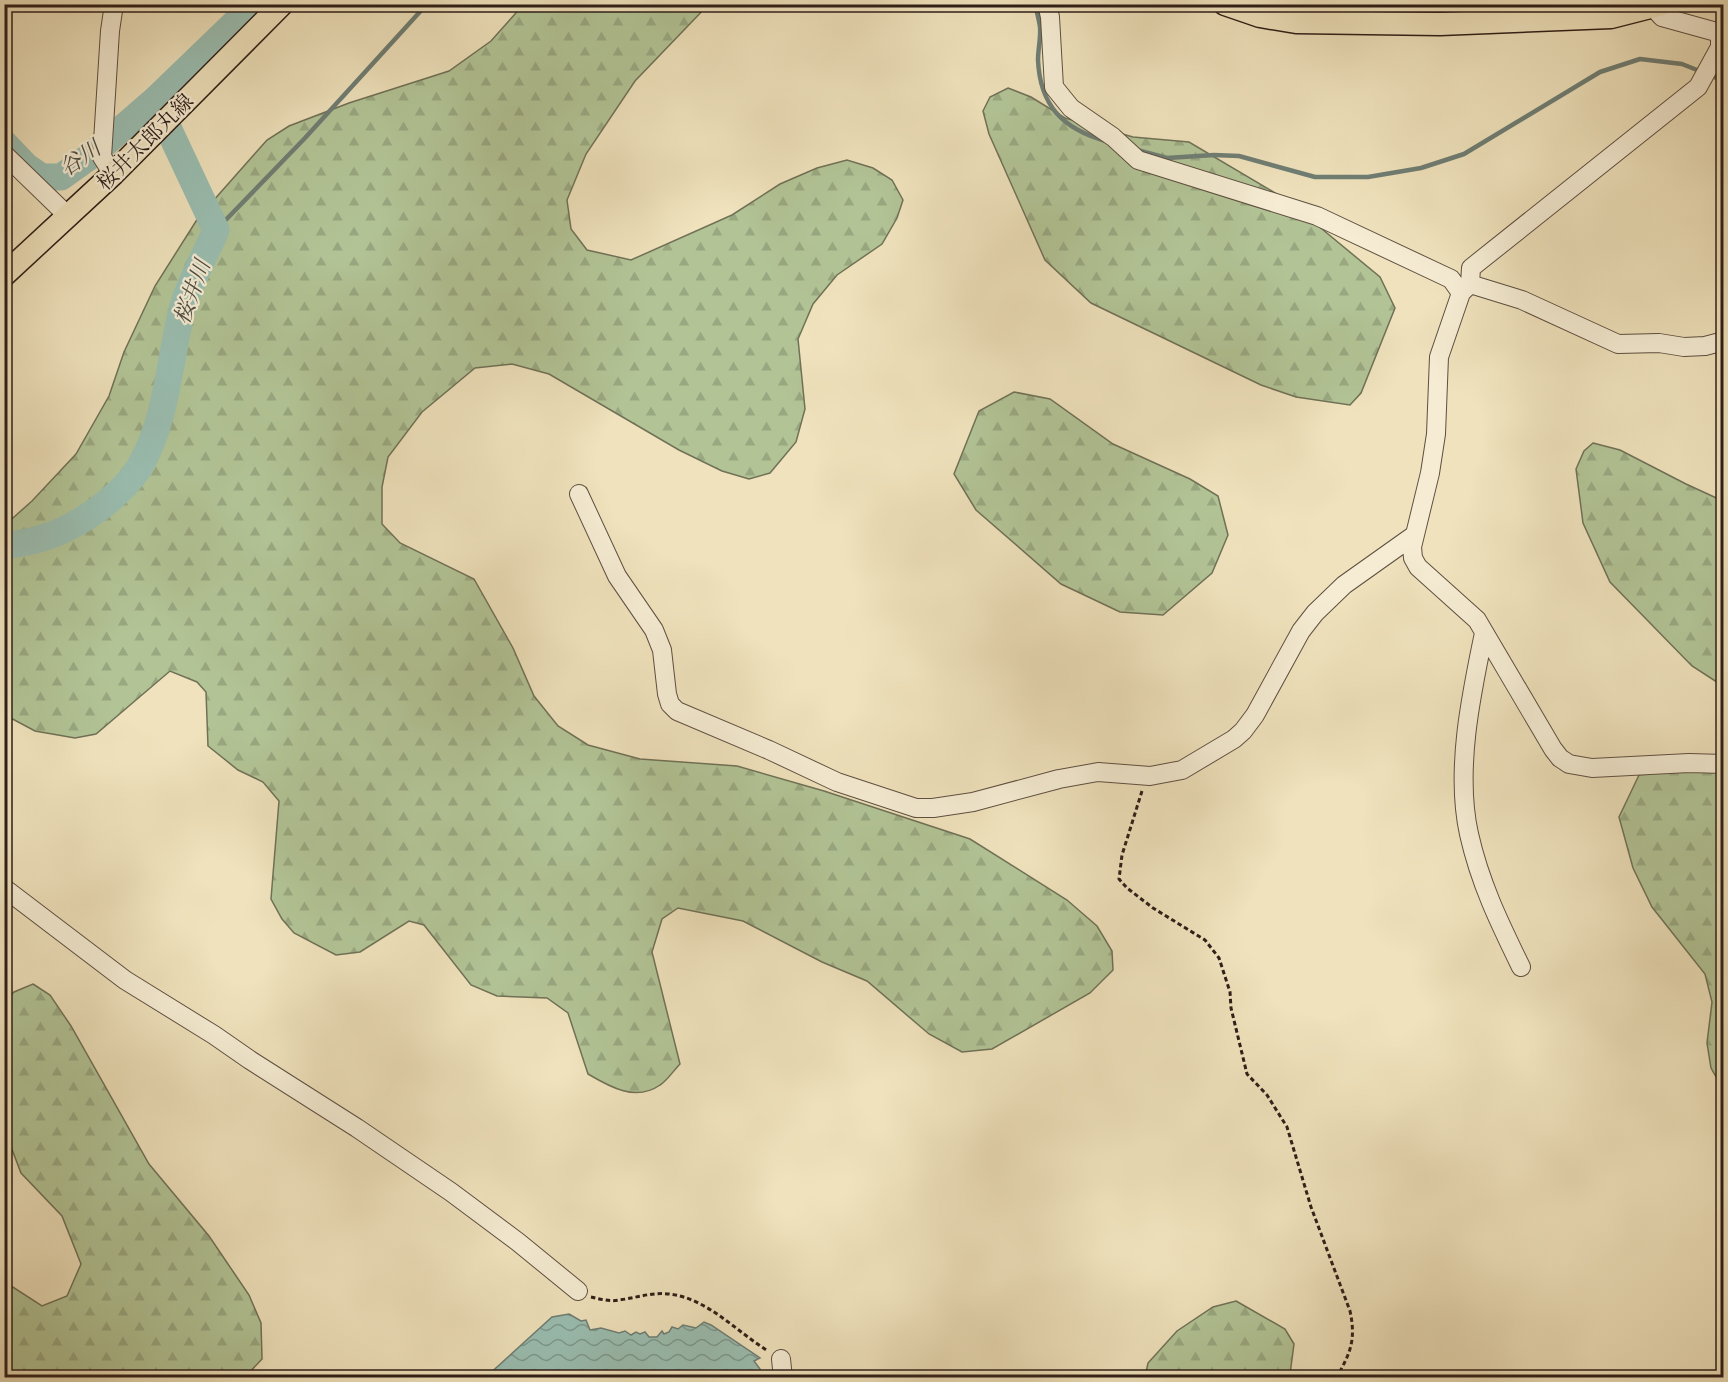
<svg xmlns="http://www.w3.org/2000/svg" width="1728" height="1382" font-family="'IM FELL Great Primer','Noto Serif JP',serif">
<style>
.forest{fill:url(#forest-firs);stroke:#707157;stroke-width:1.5}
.water{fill:url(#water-waves);stroke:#6f7e74;stroke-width:1.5}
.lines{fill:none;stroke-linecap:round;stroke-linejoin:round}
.stream{stroke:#6f7e74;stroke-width:4.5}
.river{stroke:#9abeb1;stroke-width:27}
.minor-casing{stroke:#5e4f41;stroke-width:20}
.major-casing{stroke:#2e1e18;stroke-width:25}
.path{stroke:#2e1e18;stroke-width:3;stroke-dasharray:4.5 3;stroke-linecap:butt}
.minor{stroke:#f5ecd3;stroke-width:18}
.major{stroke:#efe2bc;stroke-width:22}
.labels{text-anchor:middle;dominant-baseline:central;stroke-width:4.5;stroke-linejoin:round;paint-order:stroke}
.street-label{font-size:21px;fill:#2e1e18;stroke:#f5ecd3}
.water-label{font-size:22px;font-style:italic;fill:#4e4e46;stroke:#f5ecd3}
</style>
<defs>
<pattern id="forest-firs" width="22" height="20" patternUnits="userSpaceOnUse" patternTransform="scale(1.5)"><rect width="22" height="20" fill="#b2c496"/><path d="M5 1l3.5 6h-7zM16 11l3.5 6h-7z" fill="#99a881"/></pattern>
<pattern id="water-waves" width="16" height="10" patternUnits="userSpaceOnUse" patternTransform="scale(1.5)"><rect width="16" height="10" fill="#9abeb1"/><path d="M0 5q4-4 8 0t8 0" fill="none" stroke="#7e9a8f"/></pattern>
</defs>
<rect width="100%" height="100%" fill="#efe2bc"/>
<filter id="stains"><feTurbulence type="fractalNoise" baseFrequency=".00333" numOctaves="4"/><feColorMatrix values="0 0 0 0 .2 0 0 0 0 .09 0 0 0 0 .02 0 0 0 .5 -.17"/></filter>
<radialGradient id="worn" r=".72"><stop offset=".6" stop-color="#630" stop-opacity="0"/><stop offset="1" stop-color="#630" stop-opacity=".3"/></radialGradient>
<path class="forest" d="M523 5H708L635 81 586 154 567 200 571 229 587 250 631 260 732 215 780 184 817 168 847 160 873 168 892 180 903 200 897 218 882 244 837 275 813 304 798 339 805 409 796 442 770 473 749 479 722 471 679 450 549 374 512 364 475 368 422 412 388 457 382 487V524L400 543 474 579 513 648 534 696 558 726 588 745 640 759 737 766 824 791 970 839 1067 900 1097 926 1112 951 1113 970 1090 993 992 1049 962 1052 929 1034 867 981 822 962 743 921 678 908 662 919 652 952 680 1064C674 1070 667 1081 660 1085 636 1102 610 1087 588 1074L568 1013 547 998 497 996 471 985 424 925 409 921 360 952 336 955 294 933 282 919 271 899 279 801 263 782 238 770 208 746 206 692 197 682 170 671 96 734 75 738 35 731 5 715V525L32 501 76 454 109 396 124 352 155 286 198 218 267 140 289 126 349 103 449 71 491 41Z
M1008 88 1031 97 1065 118 1133 137 1189 142 1287 200 1380 277 1395 308 1361 393 1350 405 1296 397 1261 385 1091 303 1045 260 989 134 983 111 990 97Z
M1014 392 1050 399 1113 444 1190 479 1218 496 1228 535 1212 573 1163 615 1120 612 1061 584 976 510 954 474 979 411Z
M1593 443 1620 450 1686 484 1723 501V686L1692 666 1610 582 1583 523 1576 469 1584 451Z
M1723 761V1089L1711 1068 1707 1043 1712 1002 1705 974 1652 907 1633 868 1619 817 1639 775 1678 762Z
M33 984 50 995 71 1026 149 1164 209 1236 249 1295 261 1323 262 1359 245 1377H5V1282L42 1306 67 1296 81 1264 62 1216 21 1173 5 1131V1001L14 992Z
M1236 1301 1285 1329 1294 1344 1290 1374 1288 1377H1145L1148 1363 1177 1331 1213 1307Z"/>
<path class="water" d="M569 1314 581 1321 586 1320 590 1330 601 1328 619 1333 625 1331 631 1335 636 1332 640 1334 645 1332 649 1337H657L662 1331 664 1334 669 1332 672 1327 678 1329 683 1325 696 1328 704 1322 711 1325 760 1358 754 1361 760 1369V1377H486L552 1317Z"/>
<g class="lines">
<path class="stream" d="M1035 4C1037 12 1039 20 1040 27 1041 38 1038 49 1038 60 1040 106 1063 129 1106 141
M1709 75 1724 81
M1137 150 1167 158 1214 155 1239 156 1315 177H1368L1421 168 1464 154 1600 72 1640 59 1682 64 1702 72
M216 230 305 138 427 4"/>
<path class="river" d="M4 143 26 166 42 177H61L89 157 155 100 238 20 250 4
M4 546C42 541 66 532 97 510 113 498 128 485 139 468 167 421 169 362 182 310 188 285 206 254 216 230L155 100"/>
<defs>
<path id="minor" d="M1047 4 1050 17 1054 87 1071 108 1113 137 1138 160 1317 216 1451 279 1461 293
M1653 7 1662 17 1720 33V47L1698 87 1471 268 1470 284 1461 293 1439 357 1436 434 1430 473 1412 547 1413 558 1418 567 1477 620 1553 749 1560 758 1569 764 1592 768 1689 763 1724 764
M4 154 69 217
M113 174 102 157 110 31 114 4
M1470 284 1522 300 1618 344 1659 343 1684 347 1705 346 1724 341
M579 494 617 576 654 630 662 650 667 694 670 704 677 711 769 750 837 782 916 808H933L973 802 1059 779 1098 772 1150 776 1182 770 1234 739 1243 731 1255 715 1301 631 1315 613 1344 585 1413 536
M1484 633C1471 695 1455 771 1469 834 1480 883 1499 922 1521 967
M4 888 125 980 214 1035 250 1060 357 1128 451 1192 518 1242 578 1291
M781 1359 783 1378"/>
<path id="major" d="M1225 4 1260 16 1296 22 1440 24 1611 17 1662 4
M4 275 113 174 282 4"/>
</defs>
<use href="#minor" class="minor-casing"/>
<use href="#major" class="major-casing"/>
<path class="path" d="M1142 791 1122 855 1119 879 1127 888 1153 908 1205 940 1219 958 1230 992 1231 1008 1247 1074 1267 1095 1287 1127 1311 1207 1350 1311C1356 1339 1351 1353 1336 1378
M591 1297C600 1299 610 1302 619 1300 636 1298 651 1292 669 1294 707 1298 737 1332 768 1351
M798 1372 807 1378"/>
<use href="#minor" class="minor"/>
<use href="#major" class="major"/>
</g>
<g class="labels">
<g class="street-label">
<text transform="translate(145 142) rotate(-45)">桜井太郎丸線</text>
</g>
<g class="water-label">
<text transform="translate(80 158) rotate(-35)">谷川</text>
<text transform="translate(192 292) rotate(-70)">桜井川</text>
</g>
</g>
<rect width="1728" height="1382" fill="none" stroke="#efe2bc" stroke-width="24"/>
<rect x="6" y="6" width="1716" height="1370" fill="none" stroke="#2e1e18" stroke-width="3"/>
<rect x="12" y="12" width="1704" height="1358" fill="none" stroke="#2e1e18" stroke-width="1.5"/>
<rect width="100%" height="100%" filter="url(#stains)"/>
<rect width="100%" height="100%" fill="url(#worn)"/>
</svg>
